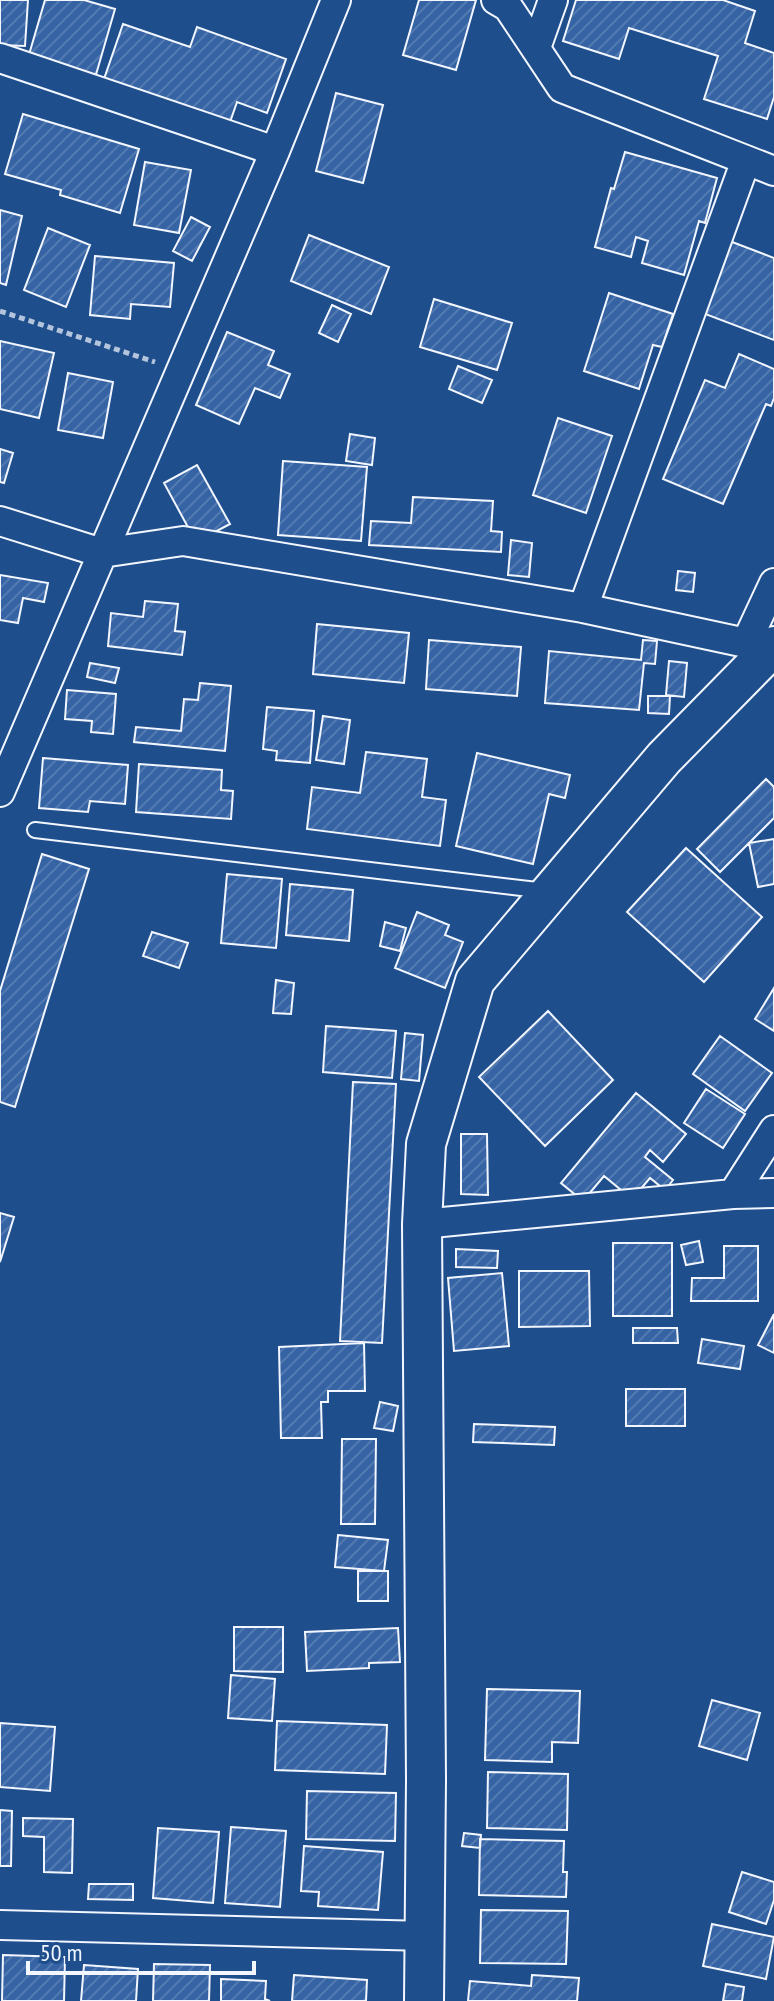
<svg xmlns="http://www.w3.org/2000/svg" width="774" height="2001" font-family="'PT Sans Narrow',sans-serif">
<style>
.building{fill:url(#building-hatch);stroke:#f2f6ff;stroke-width:2}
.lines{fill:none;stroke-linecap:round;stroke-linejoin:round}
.lane-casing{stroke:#f2f6ff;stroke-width:18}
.street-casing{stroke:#f2f6ff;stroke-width:32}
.secondary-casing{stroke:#f2f6ff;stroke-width:42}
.path{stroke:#b3c4dc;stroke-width:5;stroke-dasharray:6 4;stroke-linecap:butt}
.lane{stroke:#1f4e8c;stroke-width:14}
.street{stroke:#1f4e8c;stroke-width:28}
.secondary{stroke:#1f4e8c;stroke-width:38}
</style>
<defs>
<pattern id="building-hatch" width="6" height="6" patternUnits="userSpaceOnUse" patternTransform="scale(2)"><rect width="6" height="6" fill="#3563a3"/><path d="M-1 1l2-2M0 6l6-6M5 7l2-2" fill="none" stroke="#537ab1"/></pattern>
</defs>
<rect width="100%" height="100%" fill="#1f4e8c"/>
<path class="building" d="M0 0H28L25 46 0 45Z
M45 0H84L115 9 95 78 28 58Z
M419 0H476L456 70 403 55Z
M576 0H723L755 11 745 43 774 53V97L767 119 704 99 718 56 629 28 619 59 563 41Z
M123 24 190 47 197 27 286 59 267 113 237 102 229 125 103 82Z
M336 93 383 105 363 183 316 171Z
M23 114 139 149 120 213 60 195 61 190 5 174Z
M625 152 717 178 705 223 699 221 684 275 642 263 648 241 636 237 631 257 595 247 611 188 614 189Z
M145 162 191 170 179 233 134 225Z
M0 210 22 216 6 285 0 283Z
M191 217 210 227 192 261 173 251Z
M48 228 90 245 66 307 24 290Z
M309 235 389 267 371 314 291 281Z
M719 237 774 258V340L692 309Z
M95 256 174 263 170 307 131 304 130 319 90 315Z
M609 293 673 314 662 347 653 345 639 389 584 371Z
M434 299 512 323 497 370 420 347Z
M332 305 351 314 338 342 319 333Z
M227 332 274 351 268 365 290 374 280 398 255 388 239 424 196 405Z
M0 341 54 353 39 418 0 409Z
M739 354 774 369V398L771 406 766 404 723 504 663 479 705 380 725 388Z
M458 366 492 380 482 403 449 389Z
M68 373 113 382 103 438 58 430Z
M558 418 612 436 586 513 533 495Z
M350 434 375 438 372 465 346 461Z
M0 449 13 453 4 483 0 482Z
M283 461 367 467 361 541 278 535Z
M197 465 230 524 196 542 164 483Z
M413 497 493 501 491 531 502 532 501 552 369 545 371 521 411 523Z
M511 540 532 543 529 577 508 575Z
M678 571 695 573 693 592 676 590Z
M0 575 48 583 44 602 23 598 18 623 0 620Z
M145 601 178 604 175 631 185 632 182 655 108 646 111 613 143 617Z
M317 624 409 633 404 683 313 674Z
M429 640 521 647 517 696 426 689Z
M643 640 657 641 655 664 644 663 639 710 545 703 549 651 641 660Z
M669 661 687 663 684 697 666 695Z
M90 663 119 668 115 683 87 677Z
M200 683 231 686 225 751 134 742 136 727 181 731 184 699 198 700Z
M67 690 116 694 113 734 91 732 92 721 65 719Z
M648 696H670L669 714 648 713Z
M267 707 314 711 310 763 276 760 277 751 263 749Z
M323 716 350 720 344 764 316 760Z
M366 752 427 759 422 797 446 800 440 846 307 829 312 787 360 793Z
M477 753 570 775 565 798 549 794 533 864 456 846Z
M43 758 128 765 125 804 90 801 88 812 39 808Z
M139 764 222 770 221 790 233 791 231 819 136 812Z
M766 779 774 787V818L720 872 697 849Z
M774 839V884L758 887 749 843Z
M686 848 762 917 704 982 627 912Z
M42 854 89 869 15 1107 0 1102V991Z
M227 874 282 879 276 948 221 943Z
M290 884 353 890 349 941 286 935Z
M417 912 449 925 445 935 463 942 445 988 395 968Z
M385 922 406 928 400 951 380 946Z
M152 932 188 943 179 968 143 956Z
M276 980 294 983 291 1014 273 1013Z
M774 988V1031L755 1019Z
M548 1011 613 1080 545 1146 479 1077Z
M326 1026 396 1031 392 1078 323 1072Z
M405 1033 423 1035 419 1081 401 1079Z
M720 1036 772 1073 745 1111 693 1074Z
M353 1082 396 1084 382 1343 340 1341Z
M706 1089 745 1114 723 1148 684 1123Z
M636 1093 686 1134 663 1162 650 1150 645 1157 673 1180 665 1190 650 1178 632 1199 604 1176 583 1201 561 1183Z
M461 1134H487L488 1195 461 1194Z
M0 1213 14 1217 0 1262Z
M699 1241 703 1262 686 1265 681 1245Z
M613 1243H672V1316H613Z
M724 1246H758V1301H691L692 1278H724Z
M456 1249 498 1251 497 1268 456 1267Z
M519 1271H589L590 1326 519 1327Z
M502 1273 509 1346 454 1351 448 1278Z
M774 1314V1353L758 1345Z
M633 1328H677L678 1343H633Z
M702 1339 744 1346 740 1369 698 1363Z
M364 1343 365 1391H328V1402H321L322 1438H281L279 1347Z
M626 1389H685V1426H626Z
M380 1402 398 1406 393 1431 374 1428Z
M474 1424 555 1427 554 1445 473 1442Z
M342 1439H376L375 1524H341Z
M338 1535 388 1540 384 1571 335 1567Z
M358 1571H388V1601H358Z
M234 1627H283V1672L234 1671Z
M398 1628 400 1662 369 1663V1668L307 1671 305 1632Z
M231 1675 275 1679 272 1721 228 1718Z
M487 1689 580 1691 578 1743 552 1742V1762L485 1760Z
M712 1700 760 1713 747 1760 699 1746Z
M277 1721 387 1725 385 1774 275 1770Z
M0 1723 55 1727 50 1791 0 1787Z
M488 1772 568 1774 567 1830 487 1828Z
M307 1791 396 1793 395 1841 306 1839Z
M0 1810 12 1811 11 1866H0Z
M23 1818 73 1819 72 1873 44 1872V1837L23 1836Z
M231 1827 286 1831 280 1907 225 1903Z
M158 1828 219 1832 213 1903 153 1898Z
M464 1833 481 1835 480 1848 462 1846Z
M480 1839 564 1841 563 1872H567L566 1897 479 1895Z
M304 1846 383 1852 378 1910 318 1906 319 1892 301 1891Z
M742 1872 774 1882V1900L766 1924 729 1912Z
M89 1884H133V1900L88 1899Z
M481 1910 568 1911 566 1964 480 1963Z
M712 1924 774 1937 766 1979 703 1966Z
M3 1955 65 1957 64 2001H2Z
M154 1964 210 1965 209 2001H153Z
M84 1965 138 1969 136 2001H81Z
M294 1975 367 1980 366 2001H292Z
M532 1975 579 1978 577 2001H468L470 1981 531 1986Z
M221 1979 266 1981 265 1999 270 2001H221Z
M726 1984 744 1987 742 2001H723Z"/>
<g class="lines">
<defs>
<path id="lane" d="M35 830 546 891"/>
<path id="street" d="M496 0 508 7 562 88 774 171
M536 48 553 0
M0 58 275 151
M0 521 102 553 183 541 583 608 746 643 773 647
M583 608 746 160
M746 643 774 583
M0 792 275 151 336 0
M733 1194 774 1130
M422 1224 733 1194 774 1193
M0 1925 426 1936"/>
<path id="secondary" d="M424 2001 426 1779 422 1224 426 1144 475 981 664 758 774 646"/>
</defs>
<use href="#lane" class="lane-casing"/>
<use href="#street" class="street-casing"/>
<use href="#secondary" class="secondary-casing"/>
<path class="path" d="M0 311 155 362"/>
<use href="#lane" class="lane"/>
<use href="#street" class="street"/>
<use href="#secondary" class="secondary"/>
</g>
<path d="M28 1961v12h226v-12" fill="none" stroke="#f2f6ff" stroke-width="4"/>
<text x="40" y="1961" font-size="24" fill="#f2f6ff" stroke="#1f4e8c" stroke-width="6" paint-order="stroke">50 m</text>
</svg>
